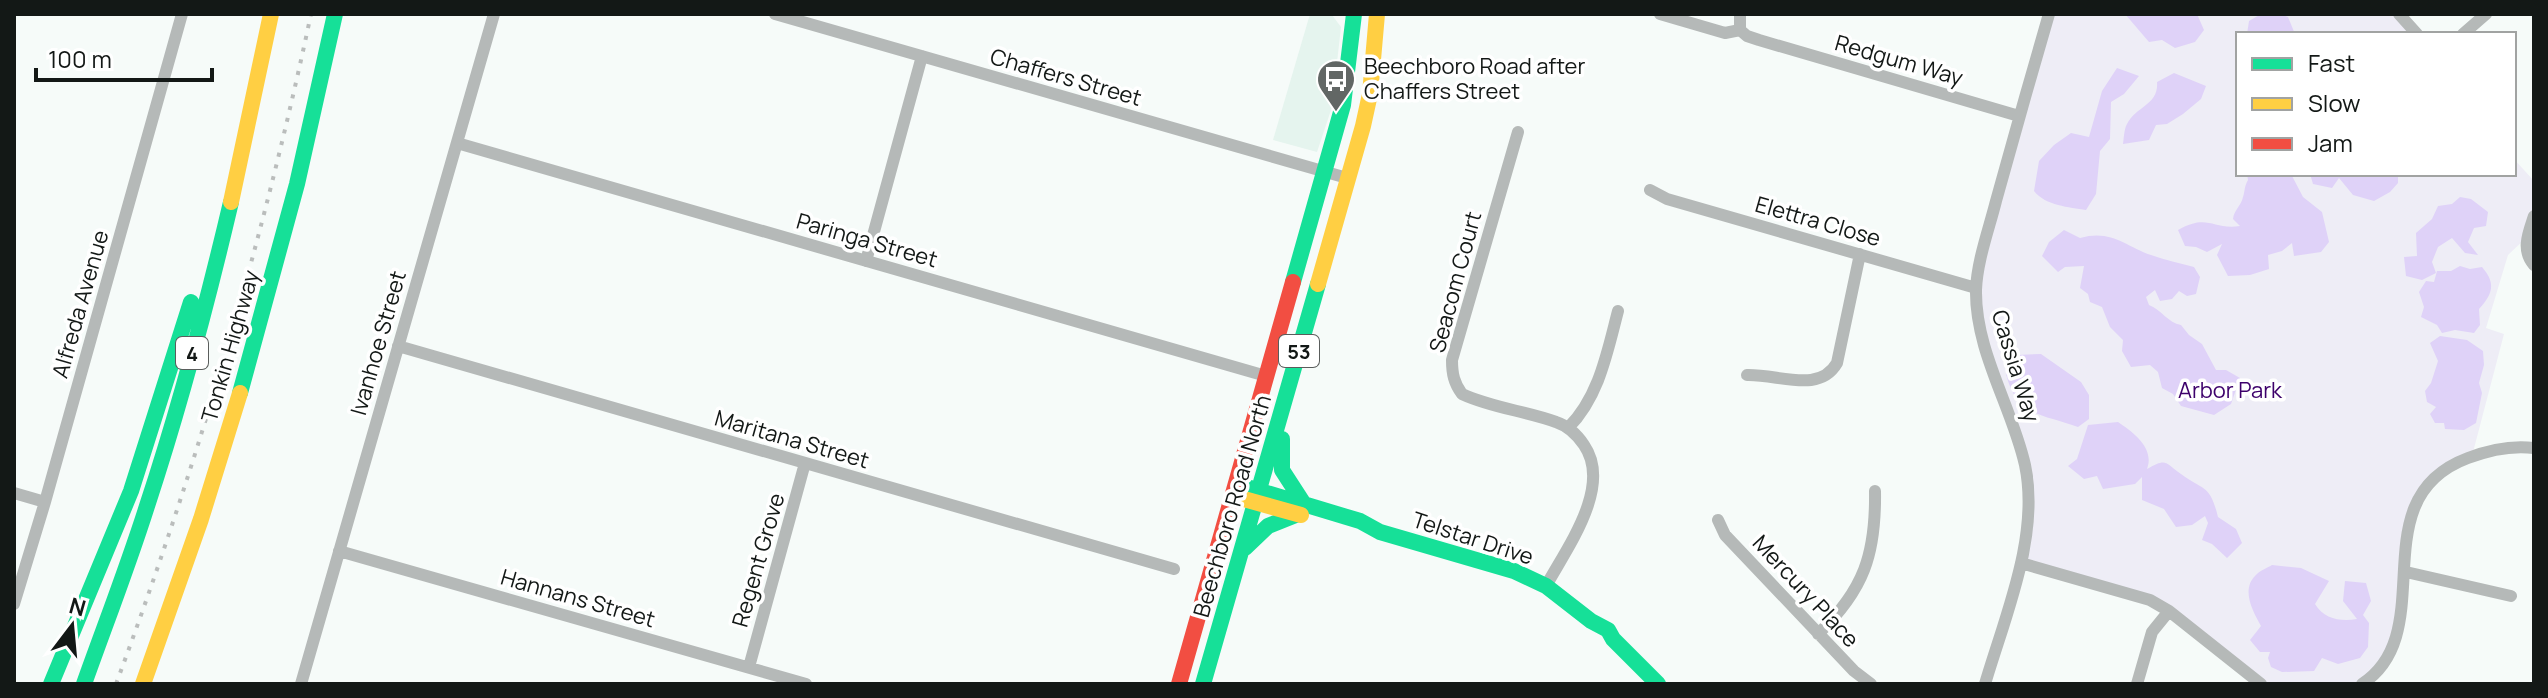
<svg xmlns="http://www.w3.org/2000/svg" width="2548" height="698" font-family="Manrope,sans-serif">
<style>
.built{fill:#e5f4ee}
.green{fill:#eeedf6}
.forest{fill:#dfd2f8}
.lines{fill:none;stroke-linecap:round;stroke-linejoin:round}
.street{stroke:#b5b9b8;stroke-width:12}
.fast{stroke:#16e098;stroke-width:16}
.slow{stroke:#ffcf43;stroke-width:16}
.jam{stroke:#f24e42;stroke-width:16}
.rail{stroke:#babdbc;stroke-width:4;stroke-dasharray:4 8;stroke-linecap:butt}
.labels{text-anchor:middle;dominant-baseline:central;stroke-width:7;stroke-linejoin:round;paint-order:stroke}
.shield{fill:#fff;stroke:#5a5d5c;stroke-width:2}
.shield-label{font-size:20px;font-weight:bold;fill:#131816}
.street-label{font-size:22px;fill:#131816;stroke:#fff}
.poi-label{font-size:22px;fill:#131816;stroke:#fff;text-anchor:start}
.park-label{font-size:22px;fill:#3d006b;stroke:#fff}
</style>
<rect width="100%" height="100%" fill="#f6fbf9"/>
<path class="built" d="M1310 14 1332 15 1341 27 1332 107 1317 152 1273 140Z"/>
<path class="green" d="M2049 14H2399L2417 34H2238V174H2514V159L2534 181V216L2528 236 2508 255 2486 328 2504 334 2472 456 2418 497 2388 655 2362 684H2261L2169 611 2021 563 2028 484 1985 345 1976 288Z"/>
<path class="forest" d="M2125 14H2197L2204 30 2195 42 2175 48 2162 40 2149 42Z
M2261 14H2280L2288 17 2295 34H2247L2249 21Z
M2117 68 2139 76 2124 94 2111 102 2110 139 2100 151 2096 194 2086 210C2069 207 2046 206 2034 191L2039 161 2054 145 2071 133 2089 137 2102 91Z
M2174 73 2206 86 2201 99 2183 114 2167 124 2156 125 2149 140 2123 144C2124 138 2124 129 2127 124 2136 106 2159 105 2157 82Z
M2247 174H2291L2303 197 2322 212 2329 242 2321 252 2294 256 2292 243 2282 251 2268 255 2269 269 2250 275 2228 276 2217 255 2222 244 2207 252 2196 247 2185 246 2178 230C2208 213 2212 230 2240 226L2233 219C2234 210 2241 206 2243 197 2245 191 2244 187 2248 180Z
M2310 174H2398V183L2390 192 2374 201 2353 195 2339 178 2332 188 2313 184Z
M2460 197 2471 199 2488 212 2486 226 2474 228 2468 242 2478 255 2465 253 2452 238 2438 247 2432 262 2436 273 2422 280 2406 276 2404 257 2417 256 2416 233 2432 219 2438 206 2452 204Z
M2064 230 2080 238C2111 229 2125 246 2151 255 2165 260 2180 263 2194 267L2200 277 2196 294 2187 296 2179 291 2172 299 2160 301 2155 290 2146 297 2149 305C2162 310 2168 323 2181 325L2189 335 2202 344 2216 370H2226L2240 378 2231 404 2214 415 2181 406 2173 394 2162 388 2158 372 2150 365 2131 367 2122 351 2123 340 2110 327 2102 307 2090 302 2088 294 2080 288 2084 266 2065 267 2058 272 2042 256 2049 242Z
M2460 266 2470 269 2482 267C2496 283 2493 294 2479 309L2480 325 2474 333 2455 330 2442 333 2437 325 2421 317 2424 307 2419 292 2426 281 2434 282 2437 271H2451Z
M2440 336 2467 340 2483 351 2484 365 2479 383 2482 393 2476 423 2464 430 2445 429 2444 423H2435L2430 414 2436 407 2427 402 2425 391 2431 383 2438 361 2430 343Z
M2041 354 2081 382 2089 395V419L2078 427C2043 414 2017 417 2006 374L2016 355Z
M2118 422C2133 432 2155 448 2147 469 2167 458 2164 462 2181 474 2204 491 2210 484 2218 517L2236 529 2242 543 2227 558 2212 544 2202 540 2208 523 2205 516 2192 525 2176 527 2164 509 2142 500V477L2135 484 2103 489 2097 476 2084 479 2068 466 2077 459 2088 425Z
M2272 565 2301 568 2329 581 2315 604C2324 619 2341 622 2357 619L2343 601 2345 581 2366 583 2371 601 2363 615 2369 623 2368 647 2360 658 2338 664 2322 658 2314 671 2282 672 2271 667 2268 658 2270 652H2260L2250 640 2261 626C2253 612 2241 590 2255 576 2259 571 2267 568 2272 565Z"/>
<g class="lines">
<path class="street" d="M775 14 1347 178
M1660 14 1725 33 1740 30
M1740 14V30L1747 36 1759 40 2019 116
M2399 14 2417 34
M2463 34 2486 14
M1518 132 1452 360C1452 374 1454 383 1462 394 1492 408 1526 411 1556 422 1568 426 1578 436 1584 445 1613 487 1566 549 1546 586
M457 143 1266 376
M1650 190 1667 199 1976 288
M2534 216C2528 234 2521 250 2534 265
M866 261 922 56
M398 346 1174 569
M1747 375C1779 374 1819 394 1837 363L1860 254
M1568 428C1599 397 1607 353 1618 311
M14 493 45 502
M1718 520 1725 535 1854 671 1871 684
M339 551 806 684
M2021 563 2150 600 2169 611 2261 684
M2406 572 2511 596
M14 604 45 502 182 14
M1818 634C1864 590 1876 554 1875 491
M749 667 805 463
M301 684 494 14
M1985 684C2005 616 2040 536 2025 465 2012 407 1975 351 1976 290 1977 261 1989 229 1996 201 2013 139 2031 76 2049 14
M2137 684 2152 632 2169 611
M2362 684C2443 631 2358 499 2468 458 2489 450 2511 445 2534 448"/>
<path class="fast" d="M1293 282 1343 105 1354 14
M240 393 297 184 335 14
M1282 439V470L1304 504
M1237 484 1360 521 1380 532 1514 571 1546 586 1591 621 1608 630 1613 639 1658 684
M1245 548 1268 526 1298 514
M51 684 131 491 191 302
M84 684C105 625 128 566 147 506 180 406 207 304 231 202
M1203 684 1318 284"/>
<path class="slow" d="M231 202 271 14
M1318 284 1363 126 1370 94 1377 14
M1233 496 1301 515
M143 684 201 519 240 393"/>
<path class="jam" d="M1179 684 1293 282"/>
<path class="rail" d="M116 684C197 466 263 241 311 14"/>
</g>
<defs>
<symbol id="bus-pin" viewBox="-11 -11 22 30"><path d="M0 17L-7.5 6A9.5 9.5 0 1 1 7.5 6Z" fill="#626765" stroke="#fff"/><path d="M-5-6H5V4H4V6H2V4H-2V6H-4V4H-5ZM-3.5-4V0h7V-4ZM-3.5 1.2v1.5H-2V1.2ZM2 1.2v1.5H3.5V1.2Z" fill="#fff"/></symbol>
</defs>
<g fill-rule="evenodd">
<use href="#bus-pin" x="1314" y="57" width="44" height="60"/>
</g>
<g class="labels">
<g class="shield">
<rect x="1279" y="335" width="40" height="32" rx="6"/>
<rect x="176" y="337" width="32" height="32" rx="6"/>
</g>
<g class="shield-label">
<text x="1299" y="351">53</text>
<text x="192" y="353">4</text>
</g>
<g class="street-label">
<text transform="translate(1899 60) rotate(16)">Redgum Way</text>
<text transform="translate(1066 77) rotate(16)">Chaffers Street</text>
<text transform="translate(1818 221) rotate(16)">Elettra Close</text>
<text transform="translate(867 240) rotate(16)">Paringa Street</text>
<text transform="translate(1455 282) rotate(-75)">Seacom Court</text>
<text transform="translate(80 304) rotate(-74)">Alfreda Avenue</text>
<text transform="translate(378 343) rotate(-74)">Ivanhoe Street</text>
<text transform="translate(230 346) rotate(-74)">Tonkin Highway</text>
<text transform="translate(2016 366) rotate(73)">Cassia Way</text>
<text transform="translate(792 439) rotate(16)">Maritana Street</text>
<text transform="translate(1232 506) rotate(-74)">Beechboro Road North</text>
<text transform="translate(1473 538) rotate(18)">Telstar Drive</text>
<text transform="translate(758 560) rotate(-74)">Regent Grove</text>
<text transform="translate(1806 591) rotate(47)">Mercury Place</text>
<text transform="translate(578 598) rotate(16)">Hannans Street</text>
</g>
<g class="poi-label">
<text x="1364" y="66">Beechboro Road after<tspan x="1364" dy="25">Chaffers Street</tspan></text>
</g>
<g class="park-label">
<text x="2230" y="390">Arbor Park</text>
</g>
</g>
<rect width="2548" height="698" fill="none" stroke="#131816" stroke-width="32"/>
<rect x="2236" y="32" width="280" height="144" fill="#ffffff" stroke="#a1a3a2" stroke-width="2"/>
<rect x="2252" y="58" width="40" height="12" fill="#16e098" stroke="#a1a3a2" stroke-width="2"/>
<text x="2308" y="72" font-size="24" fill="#131816">Fast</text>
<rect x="2252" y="98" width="40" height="12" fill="#ffcf43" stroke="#a1a3a2" stroke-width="2"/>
<text x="2308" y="112" font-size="24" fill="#131816">Slow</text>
<rect x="2252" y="138" width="40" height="12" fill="#f24e42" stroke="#a1a3a2" stroke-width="2"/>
<text x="2308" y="152" font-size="24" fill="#131816">Jam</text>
<g transform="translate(72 626) rotate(16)" stroke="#ffffff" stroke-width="6" paint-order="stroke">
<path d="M0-6L14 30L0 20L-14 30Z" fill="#131816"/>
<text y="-12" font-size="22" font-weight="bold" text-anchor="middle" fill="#131816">N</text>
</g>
<path d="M36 68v12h176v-12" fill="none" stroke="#131816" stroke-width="4"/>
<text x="48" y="68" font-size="24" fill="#131816" stroke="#ffffff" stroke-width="6" paint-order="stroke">100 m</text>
</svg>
